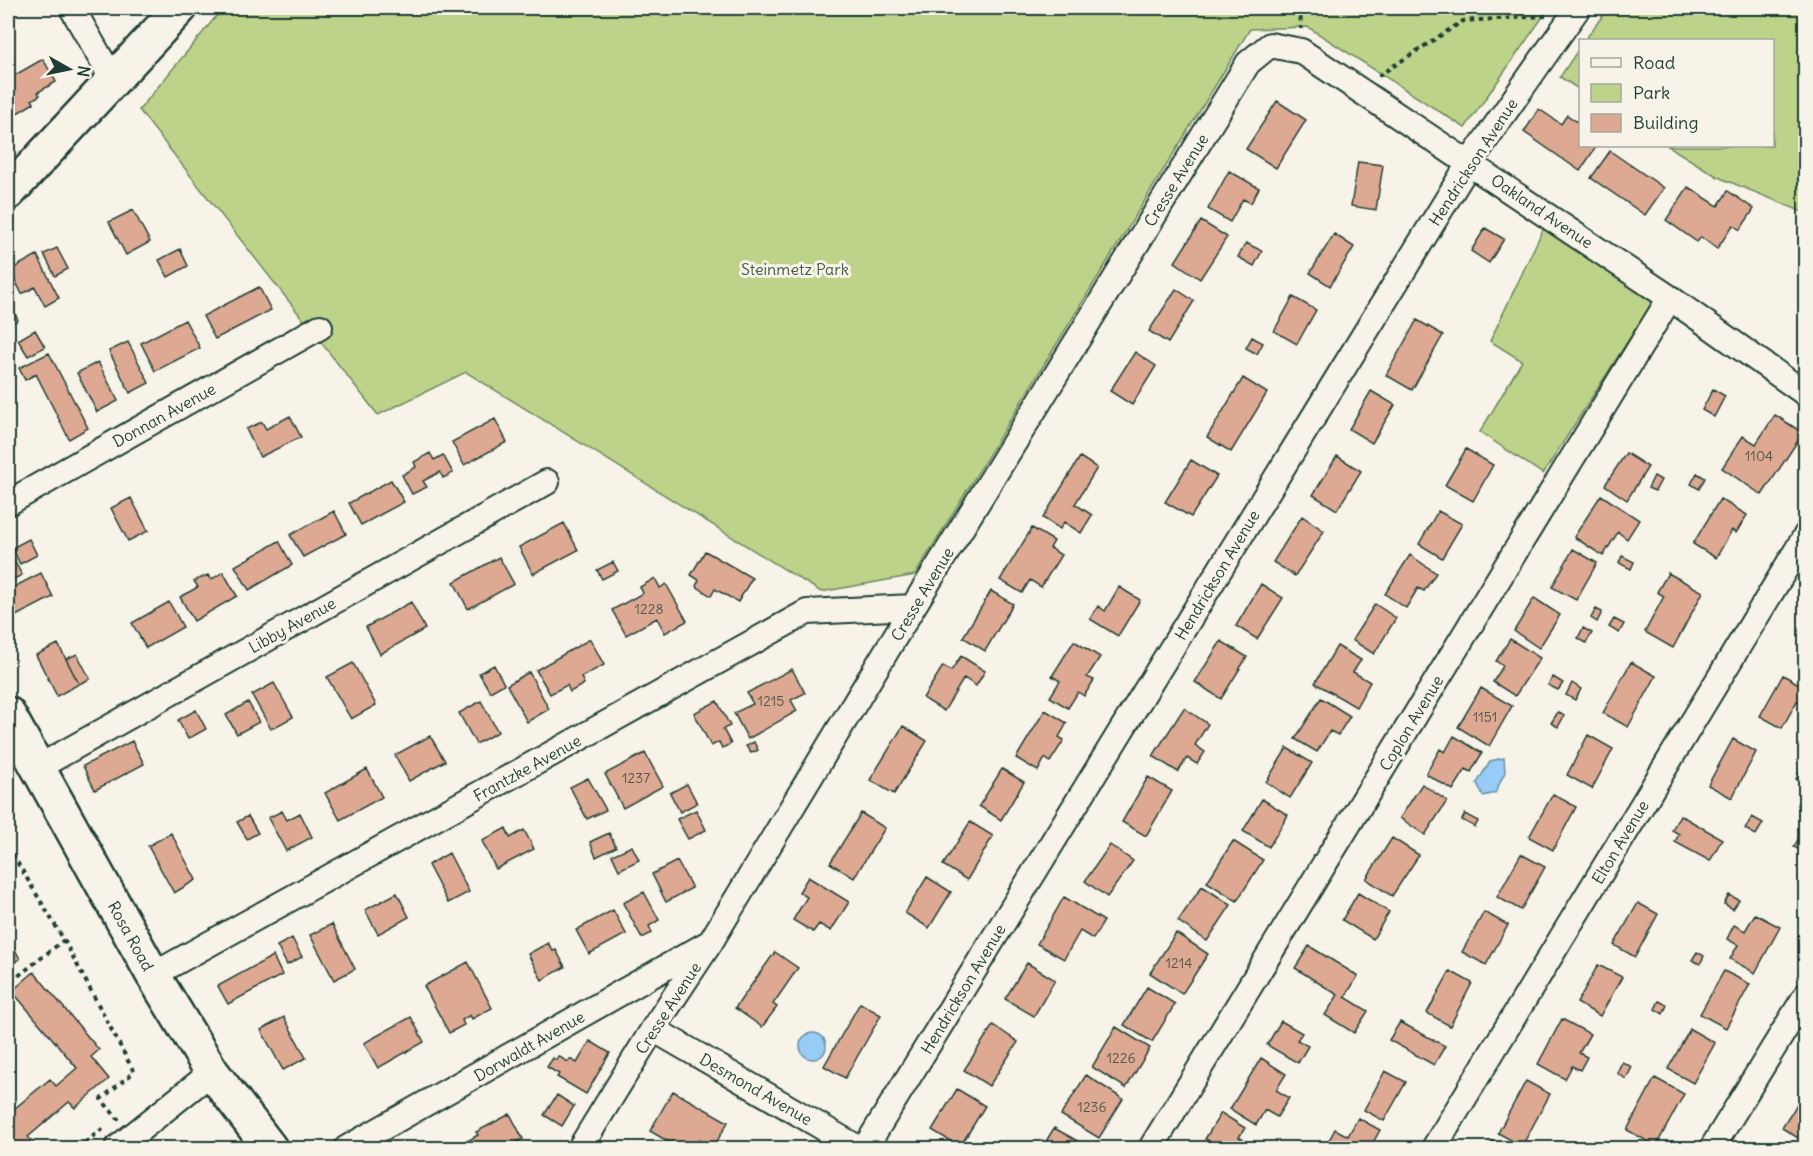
<svg xmlns="http://www.w3.org/2000/svg" width="1813" height="1156" font-family="Delius,sans-serif">
<style>
.green{fill:#bcd389;stroke:#6e885e;stroke-width:1.5}
.water{fill:#96ccf5;stroke:#6693a8;stroke-width:1.5}
.building{fill:#dea992;stroke:#1f3d34;stroke-width:1.5}
.lines{fill:none;stroke-linecap:round;stroke-linejoin:round}
.street-casing{stroke:#1f3d34;stroke-width:28}
.secondary-casing{stroke:#1f3d34;stroke-width:38}
.path{stroke:#1f3d34;stroke-width:4;stroke-dasharray:4.5 4.5;stroke-linecap:butt}
.street{stroke:#f7f3e8;stroke-width:24}
.secondary{stroke:#f7f3e8;stroke-width:33}
.labels{text-anchor:middle;dominant-baseline:central;stroke-width:6;stroke-linejoin:round;paint-order:stroke}
.number-label{font-size:14px;fill:#4f584c}
.street-label{font-size:16px;fill:#1f3d34;stroke:#f7f3e8}
.park-label{font-size:16px;fill:#3e5b45;stroke:#f7f3e8}
</style>
<rect width="100%" height="100%" fill="#f7f3e8"/>
<filter id="ink" filterUnits="userSpaceOnUse"><feTurbulence type="fractalNoise" baseFrequency=".0167" numOctaves="2"/><feDisplacementMap in="SourceGraphic" scale="12" xChannelSelector="R" yChannelSelector="G"/><feConvolveMatrix kernelMatrix="1 2 1 2 8 2 1 2 1" color-interpolation-filters="sRGB"/></filter>
<g filter="url(#ink)">
<path class="green" d="M223 8H1549L1465 128 1308 27 1250 29 915 575 821 592 466 372 378 415 139 110Z
M1608 8H1805V213L1718 177 1668 146H1772V40H1585Z
M1580 47V90L1560 77Z
M1546 223 1656 297 1543 474 1480 432 1522 361 1490 341Z"/>
<path class="water" d="M1504 758 1505 772 1495 793 1483 796 1477 783 1490 761Z
M800 1046a13 13 0 1 1 26 0a13 13 0 1 1-26 0Z"/>
<path class="building" d="M43 59 56 82 38 92 40 95 32 100 34 103 14 115 11 111 8 113V79Z
M1277 101 1306 120 1276 168 1246 149Z
M1539 109 1561 124 1567 115 1580 124V130L1578 135 1580 137V146H1593L1596 147 1580 171 1524 132Z
M1610 151 1664 188 1645 215 1591 178Z
M1358 162 1383 165 1376 210 1351 206Z
M1229 171 1259 188 1251 203 1243 199 1230 222 1208 209Z
M1688 187 1718 206 1728 191 1754 209 1740 230 1733 225 1717 249 1701 237 1697 242 1666 220Z
M133 210 150 242 126 255 109 222Z
M1201 221 1227 237 1200 279 1175 262Z
M1485 228 1504 239 1489 263 1471 251Z
M1334 234 1354 247 1330 286 1310 273Z
M1246 243 1262 251 1254 266 1238 257Z
M57 248 68 269 55 276 44 254Z
M180 249 188 266 168 277 159 260Z
M37 255 59 298 45 306 35 287 22 294 10 270Z
M259 287 271 310 215 339 203 316Z
M1176 289 1194 301 1168 343 1149 331Z
M1293 297 1316 310 1297 344 1274 331Z
M8 299 18 320 8 326Z
M185 320 200 348 155 371 141 343Z
M1417 320 1443 335 1412 390 1386 375Z
M35 330 45 347 28 356 18 340Z
M1252 337 1263 343 1257 354 1246 348Z
M128 342 149 383 130 393 109 351Z
M1135 352 1156 366 1132 405 1110 391Z
M49 353 88 428 69 439 36 374 25 380 19 368Z
M98 362 118 401 97 412 77 373Z
M1243 378 1267 393 1231 452 1207 437Z
M1713 389 1725 396 1714 417 1702 410Z
M1371 391 1395 405 1372 443 1349 429Z
M1775 415 1803 433 1762 495 1722 468 1743 436 1756 444Z
M290 416 301 437 260 457 246 429 262 422 266 429Z
M495 419 507 442 464 465 452 442Z
M1466 449 1493 465 1473 501 1445 485Z
M430 453 434 460 443 455 453 473 443 478 440 472 423 481 427 487 412 494 402 475 416 467 414 462Z
M1626 453 1648 467 1627 500 1605 485Z
M1337 456 1361 471 1337 510 1313 495Z
M1080 457 1097 468 1075 504 1092 515 1081 533 1064 522 1060 529 1043 518Z
M1191 460 1217 476 1191 517 1165 502Z
M1697 473 1705 478 1699 489 1691 484Z
M1654 476 1661 480 1655 491 1648 488Z
M391 480 404 502 361 525 349 503Z
M1601 495 1639 520 1627 539 1618 532 1603 556 1574 537Z
M131 498 148 531 128 541 111 508Z
M1720 499 1747 515 1736 533 1732 530 1716 558 1693 544Z
M334 511 346 534 303 557 290 535Z
M1438 511 1462 524 1442 558 1419 544Z
M1302 516 1324 531 1295 576 1273 562Z
M564 523 578 550 533 574 519 547Z
M1032 528 1054 541 1050 548 1061 555 1041 587 1030 580 1022 593 1000 580Z
M29 539 37 555 20 564 12 548Z
M279 541 292 565 249 590 235 566Z
M1573 549 1597 563 1576 600 1552 587Z
M705 551 752 578 738 602 715 589 711 596 696 586 699 580 691 575Z
M1410 555 1436 573 1424 591 1418 588 1406 608 1385 594Z
M1622 556 1634 562 1631 569 1619 563Z
M12 557 22 575 8 582V559Z
M499 557 514 584 468 609 454 582Z
M613 562 618 571 602 579 597 570Z
M223 572 237 596 194 621 180 597 198 587 194 581 208 575 211 580Z
M41 573 53 597 8 620V590Z
M1668 573 1703 592 1673 648 1645 632 1664 596 1657 592Z
M655 578 660 588 666 584 687 621 665 633 657 618 626 635 612 610 643 593 640 587Z
M1261 584 1283 598 1257 639 1236 626Z
M1119 587 1140 600 1118 636 1090 619 1098 606 1105 611Z
M991 591 1013 604 985 651 963 637Z
M1534 598 1560 615 1539 648 1514 631Z
M169 602 183 627 146 648 132 623Z
M411 602 425 629 380 654 366 627Z
M1375 604 1396 618 1374 654 1352 640Z
M1596 609 1602 612 1597 622 1591 618Z
M1614 619 1624 624 1619 633 1609 627Z
M1583 628 1592 633 1586 643 1578 638Z
M590 639 604 665 581 677 584 684 570 692 567 685 550 694 536 670Z
M1510 639 1540 658 1515 696 1493 682 1503 666 1496 661Z
M1074 641 1100 657 1087 677 1094 680 1084 696 1078 692 1068 708 1050 697 1060 681 1052 676Z
M1221 641 1247 657 1221 699 1195 682Z
M58 644 79 684 57 696 36 655Z
M1337 646 1361 660 1353 672 1370 682 1356 707 1315 683Z
M77 654 90 679 79 684 66 659Z
M961 656 985 671 976 686 964 678 944 711 923 698 943 666 951 671Z
M1631 662 1656 676 1628 727 1603 713Z
M353 663 376 705 351 719 327 677Z
M494 665 504 684 490 692 479 673Z
M792 669 805 693 791 700 797 711 748 739 734 713 753 704 747 693Z
M529 672 549 709 527 722 507 685Z
M1783 675 1806 688V705L1797 701 1782 728 1760 716Z
M1553 677 1563 683 1558 690 1548 685Z
M274 683 293 717 271 729 252 695Z
M1572 683 1581 689 1575 700 1566 695Z
M1481 688 1512 706 1489 746 1458 727Z
M1321 698 1350 716 1338 735 1330 731 1317 752 1295 739Z
M481 701 498 732 476 744 459 713Z
M717 701 730 726 723 729 731 744 722 748 719 742 711 746 694 713Z
M248 702 259 722 237 734 226 715Z
M1184 708 1208 724 1195 745 1205 752 1197 764 1187 758 1178 772 1153 756Z
M196 710 206 729 188 739 178 720Z
M1045 710 1067 723 1059 737 1064 740 1050 762 1045 758 1038 771 1016 758Z
M1558 712 1564 716 1558 727 1551 723Z
M903 726 927 741 894 794 870 780Z
M1588 735 1613 749 1592 789 1567 775Z
M430 736 445 761 409 781 395 755Z
M1454 736 1482 753 1471 772 1466 769 1453 790 1426 774 1440 749 1445 752Z
M1733 739 1756 752 1732 798 1708 785Z
M132 741 144 764 95 790 83 766Z
M754 742 758 750 751 753 746 746Z
M1287 748 1312 763 1290 798 1266 782Z
M645 753 663 786 623 808 605 774Z
M367 769 382 797 340 820 325 793Z
M1002 769 1024 782 1001 820 979 806Z
M1801 769 1806 771 1805 784 1796 779Z
M1148 777 1172 791 1146 836 1122 822Z
M588 778 606 810 587 819 570 787Z
M687 784 697 803 680 812 670 793Z
M1422 784 1447 801 1425 835 1400 818Z
M1553 794 1576 807 1553 850 1529 837Z
M1262 799 1288 815 1269 847 1243 831Z
M696 810 706 830 688 839 677 819Z
M282 811 287 820 300 813 312 837 286 851 268 818Z
M861 813 885 828 854 878 830 863Z
M1465 814 1478 821 1475 827 1462 820Z
M1680 815 1722 839 1710 861 1675 842 1679 834 1672 830Z
M248 816 258 833 247 839 237 822Z
M1752 817 1763 823 1756 835 1745 829Z
M970 822 993 836 967 880 943 865Z
M506 828 510 838 524 830 534 849 496 869 482 841Z
M171 833 196 880 174 893 148 846Z
M609 833 616 847 596 857 590 842Z
M1800 836 1806 839V853L1794 847Z
M1392 838 1419 855 1392 896 1366 879Z
M1233 841 1263 860 1237 901 1207 882Z
M1110 845 1133 861 1107 897 1085 881Z
M632 846 639 860 619 870 612 855Z
M449 853 469 892 448 903 428 865Z
M1521 854 1545 867 1521 910 1497 897Z
M677 861 692 888 666 902 652 874Z
M808 877 849 902 831 931 819 924 813 932 793 920 807 897 799 892Z
M927 877 951 892 929 928 905 913Z
M1202 886 1231 905 1207 941 1178 921Z
M644 892 659 920 649 926 652 933 642 938 623 903Z
M397 893 409 917 378 934 365 910Z
M1358 893 1389 912 1373 939 1342 920Z
M1729 895 1739 900 1733 909 1724 904Z
M1064 897 1104 921 1093 939 1080 931 1064 959 1037 944Z
M1638 903 1658 914 1635 957 1614 945Z
M8 906 13 916 8 919Z
M613 910 626 934 589 954 576 930Z
M1484 912 1508 925 1486 965 1462 952Z
M1755 914 1780 927 1755 973 1730 959 1738 945 1727 939 1734 925 1745 931Z
M332 924 355 969 334 980 310 935Z
M1176 933 1208 954 1182 994 1150 973Z
M8 936 20 959 8 966Z
M292 938 302 957 287 965 277 946Z
M548 943 553 951 556 950 565 967 542 980 528 954Z
M1309 946 1358 976 1345 997 1368 1011 1354 1033 1325 1015 1338 995 1295 968Z
M775 952 798 968 773 1004 777 1007 762 1027 735 1008Z
M1697 952 1704 956 1700 964 1692 960Z
M273 956 282 975 228 1004 218 986Z
M468 962 492 1008 472 1019 470 1015 462 1020 464 1025 449 1033 424 986Z
M1027 963 1055 980 1034 1016 1005 999Z
M1598 965 1622 977 1600 1016 1577 1003Z
M1450 971 1472 983 1450 1026 1427 1013Z
M1724 971 1750 984 1726 1028 1700 1014Z
M34 972 99 1050 91 1057 109 1079 75 1108 69 1102 28 1137 34 1143 27 1148H8V1123L10 1121 8 1114 50 1079 56 1086 77 1068 12 991Z
M1147 987 1175 1004 1152 1042 1124 1025Z
M1659 1001 1667 1005 1663 1014 1655 1009Z
M860 1003 881 1015 845 1078 824 1066Z
M284 1017 306 1058 283 1070 261 1030Z
M411 1017 424 1042 378 1068 364 1043Z
M1562 1019 1590 1034 1579 1053 1587 1057 1580 1070 1572 1066 1565 1079 1538 1064Z
M1281 1021 1302 1033 1297 1040 1308 1046 1298 1063 1267 1045Z
M1400 1022 1445 1046 1434 1065 1389 1040Z
M993 1025 1018 1042 989 1086 964 1070Z
M1116 1027 1150 1048 1126 1088 1092 1067Z
M1690 1029 1715 1043 1693 1083 1668 1069Z
M590 1041 610 1053 586 1094 557 1077 559 1074 547 1067 553 1058 556 1060 558 1056 568 1062 570 1059 577 1063Z
M1261 1058 1286 1074 1276 1090 1289 1098 1277 1117 1265 1110 1256 1125 1230 1109Z
M1622 1062 1632 1067 1626 1079 1617 1073Z
M1385 1071 1406 1082 1384 1121 1364 1110Z
M1086 1075 1123 1099 1099 1138 1061 1115Z
M1655 1078 1684 1094 1656 1146 1627 1130Z
M1526 1081 1550 1094 1522 1146 1498 1133Z
M957 1089 985 1106 960 1147 932 1130Z
M1806 1090V1138L1803 1141 1782 1128Z
M673 1091 728 1122 713 1148 699 1140 694 1148H679L650 1131Z
M557 1095 574 1106 562 1126 544 1115Z
M1221 1113 1245 1128 1239 1137 1249 1143 1245 1148H1220L1205 1139Z
M510 1114 523 1139 504 1148H467L464 1143 478 1135 476 1132Z
M1358 1118 1380 1130 1370 1148H1325L1335 1129 1348 1136Z
M1054 1128 1083 1144 1080 1148H1042Z
M1777 1140 1790 1148H1771Z
M1492 1141 1505 1148H1488Z"/>
<g class="lines">
<defs>
<path id="street" d="M72 8 113 80
M8 503 320 327
M37 768 547 482
M153 975 807 612 913 607
M653 1029 858 1148
M117 1148 212 1072
M347 1148 707 944
M580 1148 653 1029 710 943 913 607 1248 63 1270 45 1301 51 1670 298 1806 394
M865 1148 1470 162 1578 8
M1151 1148 1670 298
M1434 1148 1806 535
M1712 1148 1806 995"/>
<path id="secondary" d="M8 193 180 8
M8 714 153 975 212 1072 270 1148"/>
</defs>
<use href="#street" class="street-casing"/>
<use href="#secondary" class="secondary-casing"/>
<path class="path" d="M1300 8 1301 29
M1378 76 1463 21 1546 16
M8 847 64 940 8 984
M64 940 134 1072 101 1099 119 1120
M78 1148 105 1127"/>
<use href="#street" class="street"/>
<use href="#secondary" class="secondary"/>
</g>
</g>
<g class="labels">
<g class="number-label">
<text x="1759" y="456">1104</text>
<text x="649" y="609">1228</text>
<text x="771" y="701">1215</text>
<text x="1485" y="717">1151</text>
<text x="636" y="778">1237</text>
<text x="1179" y="963">1214</text>
<text x="1121" y="1058">1226</text>
<text x="1092" y="1107">1236</text>
</g>
<g class="street-label">
<text transform="translate(1473 162) rotate(-57)">Hendrickson Avenue</text>
<text transform="translate(1176 180) rotate(-58)">Cresse Avenue</text>
<text transform="translate(1542 211) rotate(34)">Oakland Avenue</text>
<text transform="translate(164 415) rotate(-29)">Donnan Avenue</text>
<text transform="translate(1217 575) rotate(-59)">Hendrickson Avenue</text>
<text transform="translate(922 594) rotate(-59)">Cresse Avenue</text>
<text transform="translate(292 625) rotate(-29)">Libby Avenue</text>
<text transform="translate(1411 723) rotate(-59)">Coplon Avenue</text>
<text transform="translate(527 768) rotate(-29)">Frantzke Avenue</text>
<text transform="translate(1620 842) rotate(-59)">Elton Avenue</text>
<text transform="translate(131 936) rotate(61)">Rosa Road</text>
<text transform="translate(963 989) rotate(-59)">Hendrickson Avenue</text>
<text transform="translate(668 1008) rotate(-57)">Cresse Avenue</text>
<text transform="translate(529 1046) rotate(-30)">Dorwaldt Avenue</text>
<text transform="translate(756 1089) rotate(30)">Desmond Avenue</text>
</g>
<g class="park-label">
<text x="795" y="269">Steinmetz Park</text>
</g>
</g>
<rect width="1813" height="1156" fill="none" stroke="#f7f3e8" stroke-width="30"/>
<rect x="15" y="15" width="1783" height="1126" fill="none" stroke="#1f3d34" stroke-width="2" filter="url(#ink)"/>
<rect x="1579" y="39" width="195" height="108" fill="#f7f3e8" stroke="#a1aaa0" stroke-width="1.5"/>
<rect x="1591" y="58" width="30" height="9" fill="#f7f3e8" stroke="#a1aaa0" stroke-width="1.5"/>
<text x="1633" y="69" font-size="18" fill="#1f3d34">Road</text>
<rect x="1591" y="84" width="30" height="18" fill="#bcd389" stroke="#a1aaa0" stroke-width="1.5"/>
<text x="1633" y="99" font-size="18" fill="#1f3d34">Park</text>
<rect x="1591" y="114" width="30" height="18" fill="#dea992" stroke="#a1aaa0" stroke-width="1.5"/>
<text x="1633" y="129" font-size="18" fill="#1f3d34">Building</text>
<g transform="translate(69 69) rotate(99)" stroke="#f7f3e8" stroke-width="4.5" paint-order="stroke">
<path d="M0-4.5L10 22L0 15L-10 22Z" fill="#1f3d34"/>
<text y="-9" font-size="16" font-weight="bold" text-anchor="middle" fill="#1f3d34">N</text>
</g>
</svg>
